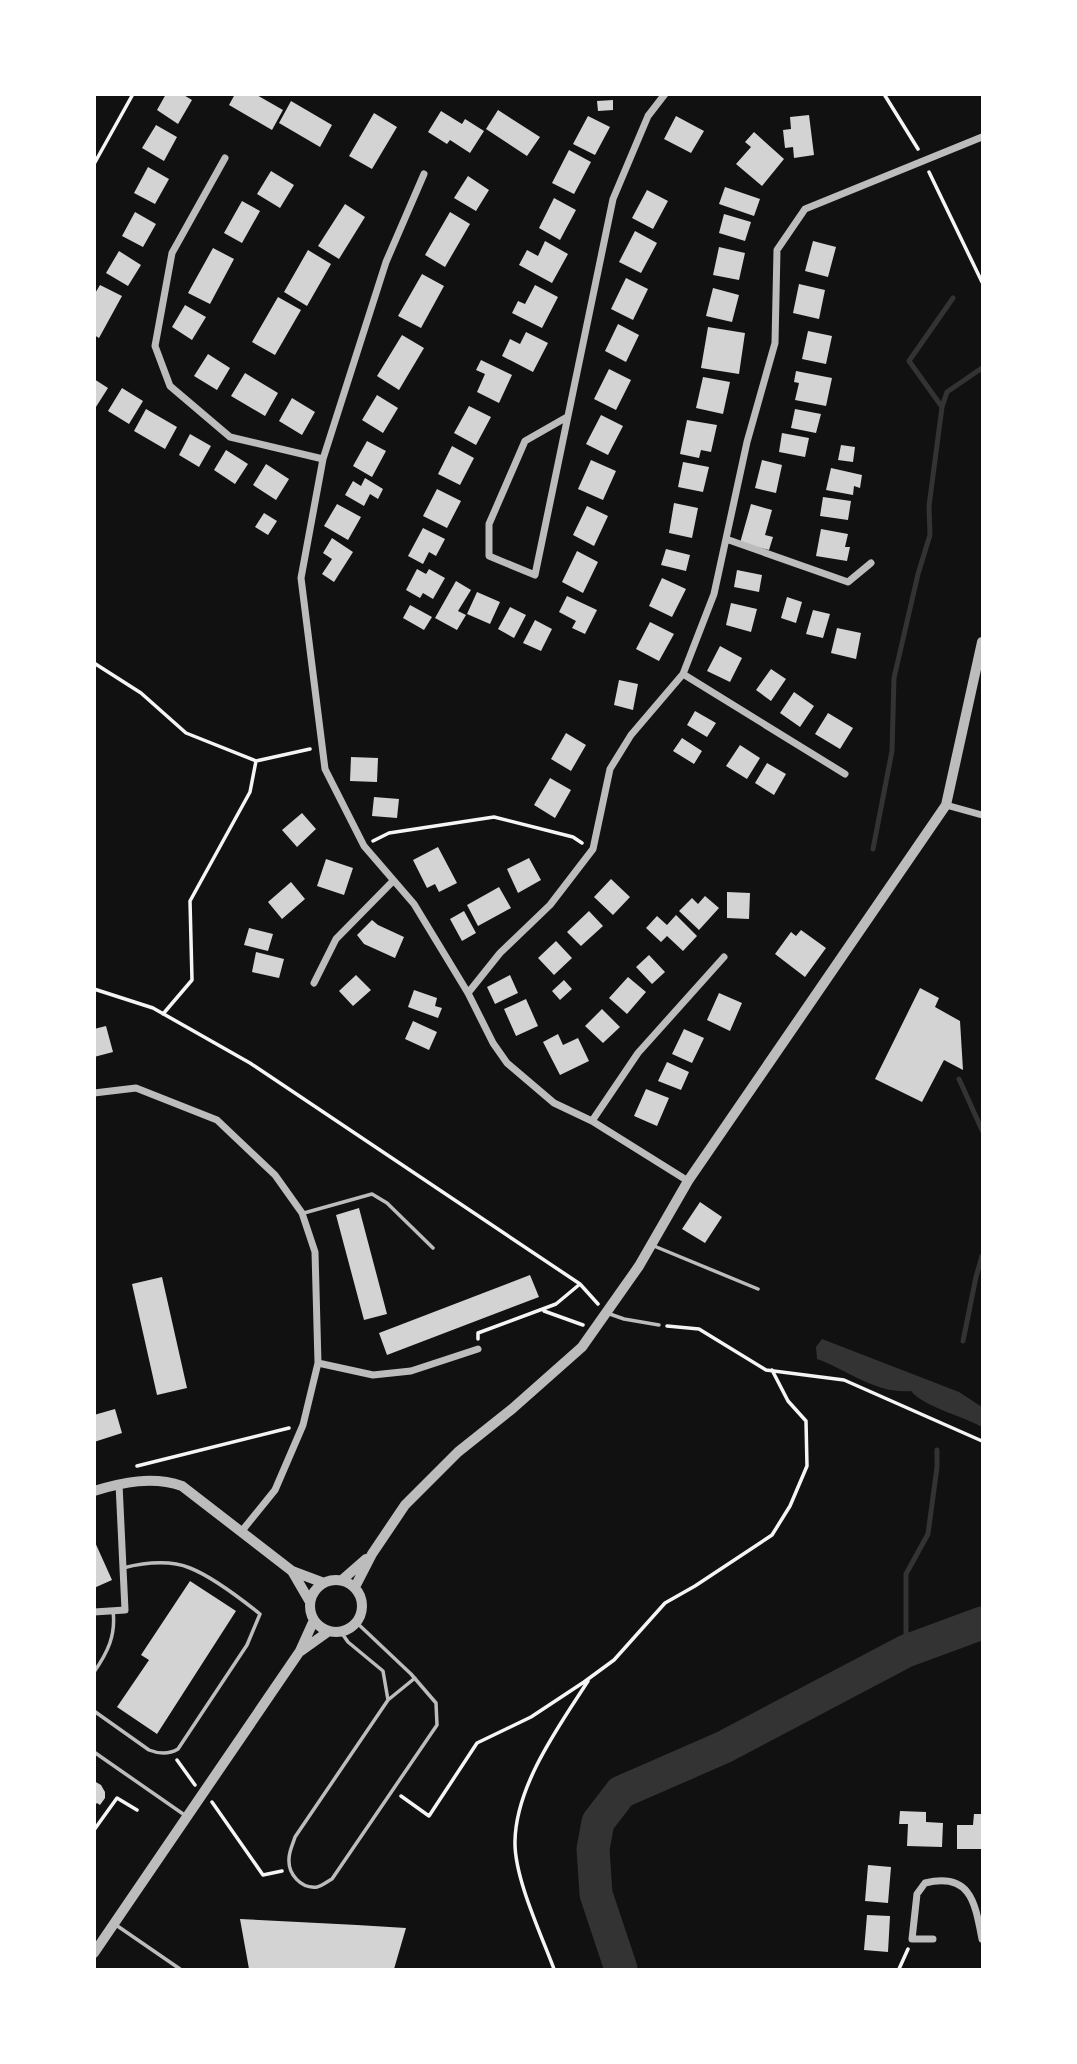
<svg xmlns="http://www.w3.org/2000/svg" width="1077" height="2064" font-family="'Libre Baskerville',serif">
<style>
.water{fill:#333}
.lines{fill:none;stroke-linecap:round;stroke-linejoin:round}
.stream{stroke:#333;stroke-width:5}
.river{stroke:#333;stroke-width:33}
.building{fill:#d3d3d3}
.path{stroke:#f5f5f5;stroke-width:3.5}
.service{stroke:#bcbcbc;stroke-width:3.5}
.minor{stroke:#bcbcbc;stroke-width:7}
.tertiary{stroke:#bcbcbc;stroke-width:10}
</style>
<rect width="100%" height="100%" fill="#111"/>
<path class="water" d="M822 1339 959 1392 982 1407V1427C963 1416 924 1407 911 1391 875 1394 848 1370 817 1359L816 1347Z"/>
<g class="lines">
<path class="stream" d="M942 407 947 392 982 368
M873 849 892 751 894 678 918 574 930 535 929 506 942 407 909 361 953 298
M959 1079 982 1130
M963 1341 976 1277 982 1256
M906 1651V1574L928 1534 937 1467V1450"/>
<path class="river" d="M621 1969 596 1894 593 1849 598 1822 621 1792 724 1747 906 1651 982 1623"/>
</g>
<path class="building" d="M166 94H182L192 100 178 124 157 110Z
M235 94H255L283 110 272 130 229 105Z
M613 100V110L598 111 597 101Z
M291 101 332 125 320 147 279 123Z
M498 110 540 137 527 156 486 129Z
M441 111 462 124 465 119 484 131 470 153 450 140 447 144 428 132Z
M374 113 397 127 372 169 349 156Z
M809 115 814 155 794 158 793 147 785 148 783 130 791 129 790 117Z
M588 116 610 127 595 155 573 144Z
M676 116 704 131 691 153 664 139Z
M156 125 177 137 164 161 142 148Z
M754 132 784 159 762 186 736 164 751 147 745 142Z
M569 150 591 162 574 194 552 183Z
M148 167 169 179 155 204 134 193Z
M271 171 294 185 280 208 257 194Z
M468 176 489 190 476 211 454 198Z
M725 187 760 199 754 216 719 204Z
M647 190 668 201 653 229 632 218Z
M554 198 576 210 560 240 539 228Z
M242 201 260 211 242 243 224 233Z
M345 204 365 217 339 259 318 246Z
M135 212 156 224 143 247 122 236Z
M450 212 470 224 445 267 425 255Z
M724 214 751 222 745 241 719 233Z
M635 231 657 243 641 273 619 262Z
M545 241 568 254 552 283 519 265 527 250 538 256Z
M813 241 836 247 828 277 805 271Z
M719 247 745 253 739 280 713 275Z
M213 248 234 259 210 304 188 293Z
M308 250 331 264 307 306 284 292Z
M119 251 141 265 128 286 106 273Z
M422 274 444 286 421 328 398 316Z
M626 278 648 289 633 320 611 309Z
M799 284 825 290 819 319 793 313Z
M100 285 122 296 99 338 94 335V295Z
M535 285 558 297 542 328 512 313 518 301 525 304Z
M713 288 739 295 732 322 706 316Z
M278 297 301 310 275 355 252 342Z
M185 305 206 317 192 340 172 327Z
M618 324 639 335 626 362 605 351Z
M708 327 745 333 739 374 701 368Z
M808 331 832 336 826 364 802 359Z
M526 332 548 343 533 372 502 356 510 339 520 344Z
M402 335 424 348 399 390 377 376Z
M208 354 230 368 217 390 194 376Z
M481 360 512 375 499 403 477 392 485 374 476 370Z
M609 369 631 380 616 410 594 399Z
M796 371 832 378 826 406 795 400 799 383 794 382Z
M245 373 278 393 265 416 231 396Z
M703 377 730 382 723 414 696 408Z
M94 379 108 388 94 410Z
M122 388 143 401 129 424 108 411Z
M377 395 398 408 383 433 362 420Z
M292 398 315 412 302 435 279 421Z
M469 406 491 417 476 445 454 433Z
M146 409 177 427 165 449 134 431Z
M795 409 821 414 816 433 791 428Z
M601 415 623 426 608 455 586 444Z
M687 420 717 425 711 452 701 450 699 458 680 454Z
M782 433 809 438 805 457 779 452Z
M190 434 211 446 199 467 179 455Z
M367 441 386 451 372 477 353 466Z
M841 445 855 447 853 462 838 460Z
M452 446 474 458 460 485 438 474Z
M226 450 248 464 235 484 214 470Z
M591 460 616 471 603 500 578 489Z
M762 460 782 465 776 493 755 488Z
M683 462 709 467 703 492 678 487Z
M266 464 289 479 276 500 253 485Z
M831 468 862 475 860 488 854 486 853 495 826 490Z
M365 478 383 489 378 499 370 494 364 506 345 495 353 481 361 486Z
M437 489 461 501 447 528 423 516Z
M823 497 851 501 848 520 820 516Z
M674 503 698 508 692 538 669 533Z
M337 504 361 517 348 540 324 526Z
M751 504 772 510 765 535 773 537 769 550 740 543Z
M587 506 608 516 594 546 573 535Z
M264 513 277 521 268 535 255 527Z
M423 528 445 539 436 556 429 552 423 564 408 556Z
M821 529 848 534 845 547H850L847 561 816 556Z
M332 538 353 552 334 582 322 574 332 559 323 553Z
M666 549 690 555 686 571 661 565Z
M577 551 598 562 583 593 562 582Z
M417 569 426 574 429 569 445 578 433 599 423 593 420 598 406 590Z
M737 570 762 575 759 592 734 587Z
M662 578 686 589 672 617 649 606Z
M456 581 471 590 458 611 466 615 457 630 435 618Z
M477 592 500 602 490 624 467 614Z
M567 596 597 610 585 634 572 628 576 621 559 612Z
M787 597 802 602 796 623 781 618Z
M731 603 757 609 751 632 726 625Z
M410 605 432 617 424 630 403 618Z
M510 607 526 615 514 638 498 629Z
M813 610 830 614 823 638 806 634Z
M535 620 552 629 541 651 523 643Z
M650 622 674 634 659 661 636 649Z
M837 628 861 633 856 659 831 653Z
M720 646 742 658 730 682 707 671Z
M771 669 786 679 771 701 756 690Z
M619 680 638 684 633 710 614 705Z
M794 692 814 706 800 727 780 713Z
M695 711 716 723 707 737 687 725Z
M828 713 853 728 840 749 815 734Z
M566 733 586 745 571 771 551 759Z
M682 738 702 751 694 764 673 751Z
M740 745 760 758 747 779 726 766Z
M351 757 378 758 377 782 350 781Z
M767 763 786 774 774 795 755 783Z
M550 778 571 790 555 818 534 805Z
M374 797 399 799 397 818 372 816Z
M302 813 316 829 297 847 282 830Z
M438 847 457 883 439 892 435 884 427 888 413 860Z
M529 858 541 880 518 893 507 869Z
M326 859 353 868 344 895 317 886Z
M611 879 630 897 613 915 594 897Z
M291 882 305 899 282 919 268 902Z
M499 887 511 908 478 926 467 905Z
M727 892 750 893 749 919 727 918Z
M705 896 719 908 699 930 679 911 692 898 698 904Z
M464 911 476 933 462 941 450 919Z
M589 911 603 926 581 946 567 932Z
M676 915 697 936 683 951 667 936 661 942 646 928 657 916 667 925Z
M372 920 378 925 404 937 395 958 364 944 357 935Z
M249 928 273 934 268 951 244 945Z
M801 930 826 948 805 977 775 954 791 932 796 936Z
M556 941 572 958 554 975 538 958Z
M256 952 284 959 279 978 252 972Z
M649 955 665 972 652 984 636 967Z
M356 975 371 990 353 1006 339 991Z
M510 975 518 993 495 1004 487 987Z
M628 977 646 992 627 1014 609 998Z
M564 980 572 989 560 1000 552 991Z
M920 988 939 998 935 1007 960 1021 963 1070 944 1060 922 1102 875 1079Z
M414 990 437 998 435 1006 442 1008 438 1018 408 1007Z
M719 993 742 1003 730 1031 707 1020Z
M526 999 538 1026 516 1036 504 1009Z
M602 1009 620 1027 603 1043 585 1026Z
M413 1021 437 1032 429 1050 405 1039Z
M106 1026 113 1052 94 1057V1029Z
M684 1029 704 1038 692 1063 672 1054Z
M558 1034 563 1045 578 1038 589 1061 560 1075 543 1042Z
M667 1062 689 1072 681 1090 658 1081Z
M646 1089 669 1098 657 1126 634 1116Z
M700 1202 722 1217 705 1243 682 1229Z
M359 1208 387 1314 364 1320 336 1215Z
M530 1275 539 1297 387 1355 379 1333Z
M162 1277 187 1388 157 1395 132 1284Z
M115 1409 122 1433 94 1442V1415Z
M94 1540 112 1580 94 1588Z
M190 1581 236 1611 157 1734 117 1707 149 1660 141 1655Z
M94 1781 101 1785 105 1792V1798L100 1805 97 1803 94 1806Z
M900 1811 926 1812V1822L943 1823 942 1847 907 1846 908 1824H899Z
M974 1814H982V1849H957V1825H973Z
M868 1865 891 1867 888 1903 865 1901Z
M867 1915 890 1916 888 1952 864 1950Z
M240 1919 357 1925 406 1928 394 1969H249Z"/>
<g class="lines">
<path class="path" d="M884 94 918 149
M94 164 133 94
M929 172 982 282
M94 663 141 693 186 733 256 761
M373 841 389 833 494 817 573 837 582 843
M94 989 153 1008 250 1063 580 1284 598 1304
M163 1014 192 980 190 901 250 792 256 761 310 749
M544 1311 583 1325
M667 1326 699 1329 766 1370 844 1380 982 1441
M478 1339V1333L556 1304 580 1284
M137 1466 289 1428
M177 1760 195 1785
M401 1796 429 1816 477 1743 531 1717 584 1682 614 1660 665 1603 695 1586 772 1535 790 1506 807 1466 806 1421 788 1401 772 1370
M212 1802 263 1875 282 1871
M94 1830 117 1798 137 1810
M554 1969C541 1934 514 1877 515 1841 516 1785 559 1726 588 1681
M899 1969 908 1949"/>
<path class="service" d="M304 1213 372 1194 387 1203 433 1248
M654 1246 758 1289
M607 1313 624 1319 659 1325
M341 1632 348 1642 383 1671 388 1700 295 1837C293 1844 289 1851 289 1859 288 1874 301 1889 317 1887 322 1886 328 1881 332 1879L437 1725 436 1703 411 1674 356 1622
M94 1672C108 1652 116 1635 113 1611
M388 1700 415 1678
M94 1711 149 1750C159 1754 168 1755 178 1749L247 1645 260 1614C240 1598 213 1577 190 1568 170 1560 143 1563 123 1568
M94 1752 186 1816
M116 1925 180 1969"/>
<path class="minor" d="M225 158 172 253 155 346 170 386 230 437 323 459
M424 174 386 262 323 459 301 578 325 769 364 846 414 904 468 993 493 1043 507 1063 554 1103 592 1121 688 1181
M567 417 525 441 489 524V556L535 575 613 199 648 116 665 94
M726 539 848 582 871 563
M683 674 845 774
M946 805 982 815
M314 983 336 939 393 881
M468 993 500 953 550 905 593 849 610 769 631 735 683 674 714 594 747 442 775 343 777 250 805 209 982 137
M94 1093 136 1088 217 1120 275 1175 302 1213 315 1252 318 1363 303 1425 275 1490 241 1532
M592 1121 638 1053 724 957
M318 1363 373 1375 411 1371 478 1349
M94 1612 125 1610 119 1484
M933 1939H912L917 1894 925 1883C971 1872 975 1903 982 1939"/>
<path class="tertiary" d="M94 1491C123 1482 153 1476 182 1486L292 1571 324 1583
M292 1571 310 1602
M342 1580 366 1559
M310 1606a26 26 0 1 1 52 0a26 26 0 1 1-52 0Z
M355 1587 372 1554 405 1505 458 1452 512 1409 582 1347 639 1266 688 1181 946 805 982 642
M301 1651 329 1631
M94 1953 300 1651 314 1620"/>
</g>
<rect width="1077" height="2064" fill="none" stroke="#ffffff" stroke-width="192"/>
</svg>
